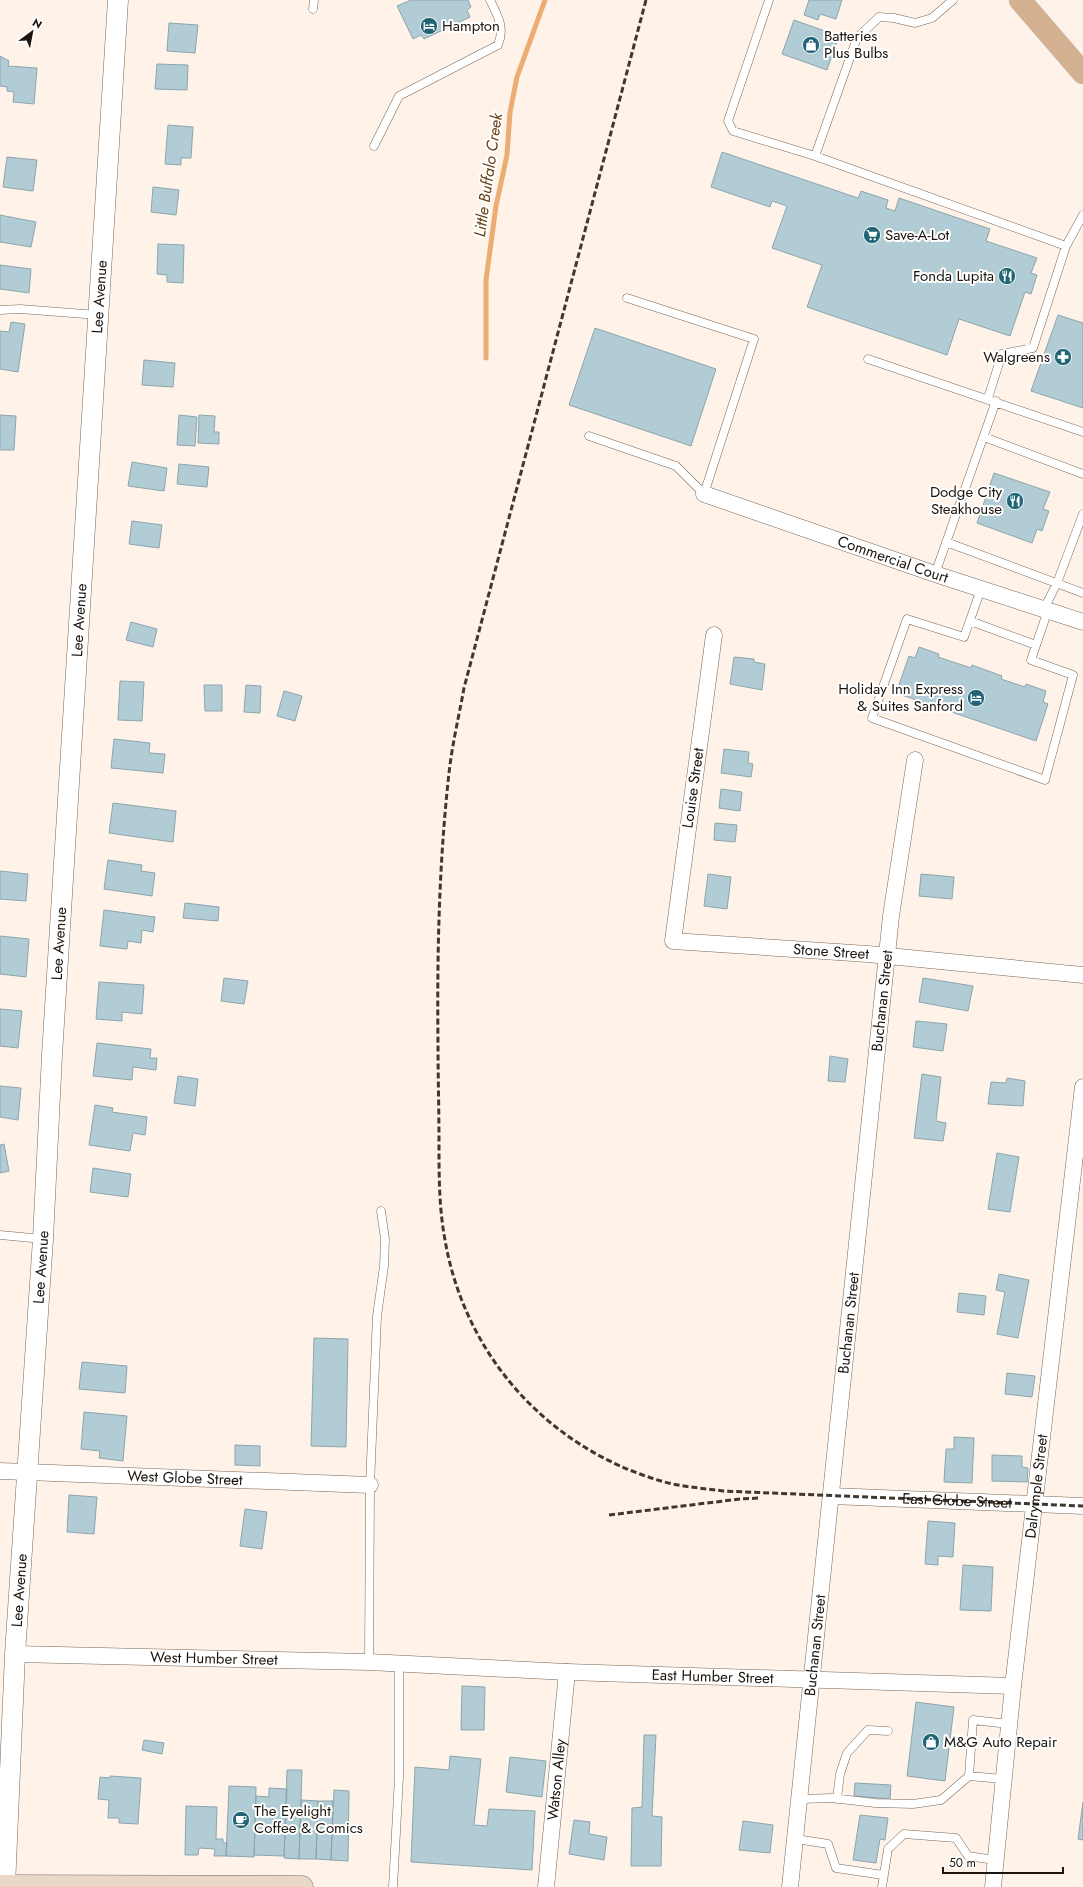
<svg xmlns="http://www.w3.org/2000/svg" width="1083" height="1887" font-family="Jost,sans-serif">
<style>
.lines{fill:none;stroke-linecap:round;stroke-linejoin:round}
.stream{stroke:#ecac73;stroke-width:5}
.building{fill:#b1ccd4;stroke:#8ba5ad}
.service-casing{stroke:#786658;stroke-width:9}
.minor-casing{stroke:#786658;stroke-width:17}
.tertiary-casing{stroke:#786658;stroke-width:21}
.secondary-casing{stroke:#786658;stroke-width:23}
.primary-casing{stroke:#d6d5d4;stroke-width:23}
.service{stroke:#fff;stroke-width:8}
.minor{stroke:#fff;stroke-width:16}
.tertiary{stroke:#fff;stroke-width:20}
.secondary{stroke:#e9d7c7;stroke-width:22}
.primary{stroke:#d3b08f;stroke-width:22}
.rail{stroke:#3f3831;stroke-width:3;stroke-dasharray:6 3;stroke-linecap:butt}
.labels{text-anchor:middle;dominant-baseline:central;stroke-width:4;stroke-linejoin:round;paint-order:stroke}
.poi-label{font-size:15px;fill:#1b140e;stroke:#fff;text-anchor:start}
.street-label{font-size:15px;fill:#1b140e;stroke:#fff}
.water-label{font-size:16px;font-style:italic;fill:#683e12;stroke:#fff}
</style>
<rect width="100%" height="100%" fill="#fff3e9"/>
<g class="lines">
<path class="stream" d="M486 358V280L496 206 507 155 510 112 517 77 545 0"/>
</g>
<path class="building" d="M411 0H468L471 7 467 10 470 17 424 39 421 35 413 39 397 6Z
M809 0H842L836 19 820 14 818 20 804 15Z
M794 20 839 36 827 70 782 54Z
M169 23 198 25 195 53 167 51Z
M0 56 9 61 8 66 37 68 34 104 13 102 14 92 7 91V87L0 86Z
M157 64 188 65 187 90 155 89Z
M168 125 193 127 191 158H181V165L165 164Z
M722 152 858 198 861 191 888 200 886 208 895 211 899 198 990 229 986 241 1037 258 1031 273 1037 275 1031 294 1025 292 1010 336 959 319 947 355 807 307 822 265 772 248 787 206 772 201 770 207 711 187Z
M7 157 37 160 33 191 3 187Z
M153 187 179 190 176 215 151 212Z
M0 215 36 222 31 247 0 242Z
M158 244 184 245 183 283 167 282V275L157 274Z
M0 265 31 269 29 293 0 289Z
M1058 315 1083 323V408L1031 391Z
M11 322 25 324 18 372 0 369V331L9 332Z
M595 328 716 369 691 446 569 405Z
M144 360 175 363 173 387 142 385Z
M0 415 16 416 14 450H0Z
M179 415 197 417 195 446 177 445Z
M199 415 215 416 214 432H219V444L198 443Z
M132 462 167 468 164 491 128 486Z
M179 464 209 467 207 487 177 484Z
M994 473 1050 492 1043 509 1049 511 1042 531 1037 529 1032 543 977 523Z
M132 521 162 525 159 548 129 544Z
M131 622 157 629 153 647 126 640Z
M919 647 939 654 938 657 971 668 972 665 1002 676 1001 679 1025 687 1026 684 1046 691 1043 702 1048 704 1036 741 896 693 909 656 915 658Z
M734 657 754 659V662L765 664 762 690 730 684Z
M120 681 144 682 142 721 118 720Z
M204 685H222V711H205Z
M246 685 261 686 260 713 244 712Z
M284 691 302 696 295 721 277 716Z
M114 739 150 743 149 753 165 754 163 773 111 768Z
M724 749 749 752 748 763 753 764 751 777 721 773Z
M721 789 742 792 740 811 719 808Z
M113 803 176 811 173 842 109 833Z
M715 823 737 825 735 842 714 840Z
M108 860 142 865 141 871 155 873 152 896 104 889Z
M0 871 28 874 26 901 0 899Z
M708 874 731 877 727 909 704 906Z
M921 874 954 877 952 899 919 896Z
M185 903 219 907 218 921 183 918Z
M104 910 155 917 153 932 142 930 141 943 128 941 127 949 100 946Z
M0 936 29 939 26 977 0 974Z
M224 978 248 981 244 1004 221 1001Z
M923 978 973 986 968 1011 919 1002Z
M99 982 144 985 142 1014 122 1012V1021L96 1019Z
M0 1009 22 1011 18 1048 0 1046Z
M916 1021 947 1024 943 1051 913 1047Z
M97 1043 151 1049 150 1058H157L156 1070 133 1067 132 1080 93 1076Z
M830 1056 848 1059 845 1082 828 1081Z
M922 1074 941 1077 936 1121 946 1123 943 1141 914 1138Z
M178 1076 198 1079 195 1106 174 1103Z
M1007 1078 1025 1081 1023 1106 988 1104 991 1082 1006 1083Z
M0 1086 21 1088 18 1120 0 1117Z
M95 1105 113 1108 112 1112 147 1117 145 1135 133 1133 130 1151 89 1145Z
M4 1144 9 1171 0 1173V1145Z
M997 1153 1019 1157 1010 1212 988 1209Z
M93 1168 131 1174 128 1197 90 1192Z
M999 1274 1029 1280 1018 1338 997 1334 1005 1292 996 1290Z
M959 1293 986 1296 984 1315 957 1312Z
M314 1338 348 1339 346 1447 311 1446Z
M82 1362 127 1366 125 1393 79 1389Z
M1007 1373 1035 1376 1032 1397 1005 1394Z
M84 1412 127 1416 123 1461 99 1458 100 1451 81 1449Z
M954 1437 974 1438 972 1483 944 1482 946 1449H954Z
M235 1445 260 1446V1466L235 1465Z
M992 1455 1022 1456V1467L1028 1468 1027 1482 992 1481Z
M69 1495 97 1497 94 1534 67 1532Z
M245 1509 267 1512 262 1549 240 1546Z
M928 1521 955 1523 953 1557 938 1556V1565L925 1564Z
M963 1565 993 1567 991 1611 960 1610Z
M462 1686 485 1687 484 1730H461Z
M916 1702 954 1707 945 1781 907 1776Z
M644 1735H656L652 1816 662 1817 661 1866H631L632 1808 642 1807Z
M144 1740 164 1743 162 1754 142 1750Z
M450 1756 481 1759 474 1825 487 1826 489 1809 535 1811 532 1870 411 1862 415 1767 449 1770Z
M510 1757 546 1761 542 1797 506 1792Z
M287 1770H302L299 1859 284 1858Z
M110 1776 141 1778 138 1824 119 1823V1818H108L109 1800 98 1799 100 1777 110 1778Z
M855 1783 891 1785 890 1799 854 1796Z
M229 1786 256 1787 254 1857 226 1856Z
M269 1788 287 1789 284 1856 254 1855 256 1796 269 1797Z
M334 1790 349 1791 348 1861 331 1860Z
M301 1800 318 1801 316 1859H299Z
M318 1801H333L331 1860 316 1859Z
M1083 1802V1840L1078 1839Z
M186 1806 217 1807 216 1839H223V1843H227L226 1856H214L215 1849 199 1848 198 1855H185Z
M860 1815 888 1818 885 1840 880 1839 876 1863 853 1860Z
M574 1820 590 1822 589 1834 607 1837 604 1860 569 1854Z
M743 1821 773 1825 770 1853 739 1850Z"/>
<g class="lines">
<defs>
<path id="service" d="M769 0 728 121 733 131 815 156 1066 246
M313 9 314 0
M374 146 399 96 498 45C505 28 498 16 490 0
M815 156 857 38 879 17 894 18 915 23 932 18 953 0
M0 310 20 309 98 315
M868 359 1083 432
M988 398 1002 354 1033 348 1066 246 1083 215
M589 436 676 466 704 494 754 339 627 298
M984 437 1083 474
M946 542 1083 593
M935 574 996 401
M981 589 964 637 907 619 872 718 1045 780 1073 675 1031 660 1048 610
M1044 609 1057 583 1083 514
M970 621 1036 645
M0 1235 43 1239
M369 1662 370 1485 377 1316 384 1266 385 1239 381 1211
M969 1776 973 1720 1009 1724
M800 1799 832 1798 875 1803 913 1804 941 1800 969 1776 1003 1779
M837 1799 840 1774 847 1753 868 1730 888 1731
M796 1839 828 1844 836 1868 883 1875
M393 1887 399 1777V1665
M882 1887 888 1849 904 1834 956 1838 968 1856 995 1860"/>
<g id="minor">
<path id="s1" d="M704 494 935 574 1083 622"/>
<path id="s2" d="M714 635 673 941 868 954 1083 975"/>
<path id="s3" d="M0 1471 370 1485"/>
<path d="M831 1496 1083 1506"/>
<path id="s4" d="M15 1654 369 1662 567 1672 1013 1686"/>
<path id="s5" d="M546 1887 567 1672"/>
<path id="s6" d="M790 1887 891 916 915 760"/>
<path id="s7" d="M993 1887 1013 1686 1083 1087"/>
</g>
<g id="tertiary">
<path id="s8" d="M5 1887 15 1654 43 1239 52 1055 118 0"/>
</g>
<path id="secondary" d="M0 1886 302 1887"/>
<path id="primary" d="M1020 0 1083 73"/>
</defs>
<use href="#service" class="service-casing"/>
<use href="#minor" class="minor-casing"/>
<use href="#tertiary" class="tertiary-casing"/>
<use href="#secondary" class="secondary-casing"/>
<use href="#primary" class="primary-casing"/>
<use href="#service" class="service"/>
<use href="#minor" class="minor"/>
<use href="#tertiary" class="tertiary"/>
<use href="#secondary" class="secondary"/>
<use href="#primary" class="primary"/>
<g class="rail">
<path id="s9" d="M646 0 464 688C459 716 452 745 449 773 439 863 437 953 438 1043 438 1076 439 1110 439 1144 439 1176 439 1208 445 1240 465 1356 548 1448 661 1481 681 1487 702 1488 723 1491L1083 1506"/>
<path d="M609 1515 740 1499 760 1498"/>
</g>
</g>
<defs>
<symbol id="hotel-disc" viewBox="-11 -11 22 22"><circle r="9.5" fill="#206476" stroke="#fff"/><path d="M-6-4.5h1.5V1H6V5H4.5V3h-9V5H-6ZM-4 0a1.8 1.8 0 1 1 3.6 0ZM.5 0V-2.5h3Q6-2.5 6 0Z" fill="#fff"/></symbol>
<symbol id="shop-disc" viewBox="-11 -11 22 22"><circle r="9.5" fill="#206476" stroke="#fff"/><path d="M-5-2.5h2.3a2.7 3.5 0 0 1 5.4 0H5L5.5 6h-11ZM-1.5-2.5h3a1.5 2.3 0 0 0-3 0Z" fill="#fff"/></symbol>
<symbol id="supermarket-disc" viewBox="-11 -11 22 22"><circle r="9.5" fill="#206476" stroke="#fff"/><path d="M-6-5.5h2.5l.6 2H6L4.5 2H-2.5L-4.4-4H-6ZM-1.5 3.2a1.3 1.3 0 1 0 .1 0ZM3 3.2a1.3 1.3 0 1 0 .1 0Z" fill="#fff"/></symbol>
<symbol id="restaurant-disc" viewBox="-11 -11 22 22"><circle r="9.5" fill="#206476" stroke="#fff"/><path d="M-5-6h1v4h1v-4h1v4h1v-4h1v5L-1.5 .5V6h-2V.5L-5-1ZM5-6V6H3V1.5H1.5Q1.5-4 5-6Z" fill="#fff"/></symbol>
<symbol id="pharmacy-disc" viewBox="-11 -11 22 22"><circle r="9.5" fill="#206476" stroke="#fff"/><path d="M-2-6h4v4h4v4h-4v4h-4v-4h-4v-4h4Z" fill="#fff"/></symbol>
<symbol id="cafe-disc" viewBox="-11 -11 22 22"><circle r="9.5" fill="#206476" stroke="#fff"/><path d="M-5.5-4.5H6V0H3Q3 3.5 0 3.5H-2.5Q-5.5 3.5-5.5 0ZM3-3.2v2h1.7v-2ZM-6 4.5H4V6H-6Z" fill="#fff"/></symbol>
</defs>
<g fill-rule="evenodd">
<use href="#hotel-disc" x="419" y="16" width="20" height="20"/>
<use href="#shop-disc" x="801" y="35" width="20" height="20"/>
<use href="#supermarket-disc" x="862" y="225" width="20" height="20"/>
<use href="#restaurant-disc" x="997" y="266" width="20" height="20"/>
<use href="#pharmacy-disc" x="1053" y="347" width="20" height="20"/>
<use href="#restaurant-disc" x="1005" y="491" width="20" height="20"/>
<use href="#hotel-disc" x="966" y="688" width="20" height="20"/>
<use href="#shop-disc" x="921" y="1732" width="20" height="20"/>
<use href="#cafe-disc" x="231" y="1810" width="20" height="20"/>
</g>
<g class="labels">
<g class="poi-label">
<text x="442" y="26">Hampton</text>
<text x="824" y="36">Batteries<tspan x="824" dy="17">Plus Bulbs</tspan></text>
<text x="885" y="235">Save-A-Lot</text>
<text x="994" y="276" text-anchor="end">Fonda Lupita</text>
<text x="1050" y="357" text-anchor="end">Walgreens</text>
<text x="1002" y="492" text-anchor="end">Dodge City<tspan x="1002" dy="17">Steakhouse</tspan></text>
<text x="963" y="689" text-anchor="end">Holiday Inn Express<tspan x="963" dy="17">&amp; Suites Sanford</tspan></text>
<text x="944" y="1742">M&amp;G Auto Repair</text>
<text x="254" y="1811">The Eyelight<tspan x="254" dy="17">Coffee &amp; Comics</tspan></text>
</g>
<g class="street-label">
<text stroke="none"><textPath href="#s8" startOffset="1593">Lee Avenue</textPath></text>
<text stroke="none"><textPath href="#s1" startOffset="200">Commercial Court</textPath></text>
<text stroke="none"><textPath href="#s8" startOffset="1269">Lee Avenue</textPath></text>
<text transform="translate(693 788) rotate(-82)">Louise Street</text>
<text stroke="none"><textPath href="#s8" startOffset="945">Lee Avenue</textPath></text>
<text stroke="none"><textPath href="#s2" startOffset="467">Stone Street</textPath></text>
<text stroke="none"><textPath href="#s6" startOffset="891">Buchanan Street</textPath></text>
<text stroke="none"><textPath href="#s8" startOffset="621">Lee Avenue</textPath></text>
<text stroke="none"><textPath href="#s6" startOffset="567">Buchanan Street</textPath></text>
<text stroke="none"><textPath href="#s3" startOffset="185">West Globe Street</textPath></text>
<text stroke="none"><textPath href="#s7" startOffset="403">Dalrymple Street</textPath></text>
<text stroke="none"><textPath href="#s9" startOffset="1904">East Globe Street</textPath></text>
<text stroke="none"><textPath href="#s8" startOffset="297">Lee Avenue</textPath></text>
<text stroke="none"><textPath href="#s6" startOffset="243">Buchanan Street</textPath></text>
<text stroke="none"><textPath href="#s4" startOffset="199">West Humber Street</textPath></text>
<text stroke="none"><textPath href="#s4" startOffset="698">East Humber Street</textPath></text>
<text stroke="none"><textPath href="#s5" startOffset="108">Watson Alley</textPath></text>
</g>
<g class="water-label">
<text transform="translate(488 175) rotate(-82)">Little Buffalo Creek</text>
</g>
</g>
<g transform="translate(32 32) rotate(32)" stroke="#ffffff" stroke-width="3" paint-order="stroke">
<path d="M0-3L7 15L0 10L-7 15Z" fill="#1b140e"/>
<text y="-6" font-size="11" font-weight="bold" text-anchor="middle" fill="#1b140e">N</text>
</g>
<path d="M943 1867v6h120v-6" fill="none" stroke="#1b140e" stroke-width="2"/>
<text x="949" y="1867" font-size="12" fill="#1b140e" stroke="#ffffff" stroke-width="3" paint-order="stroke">50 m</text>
</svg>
